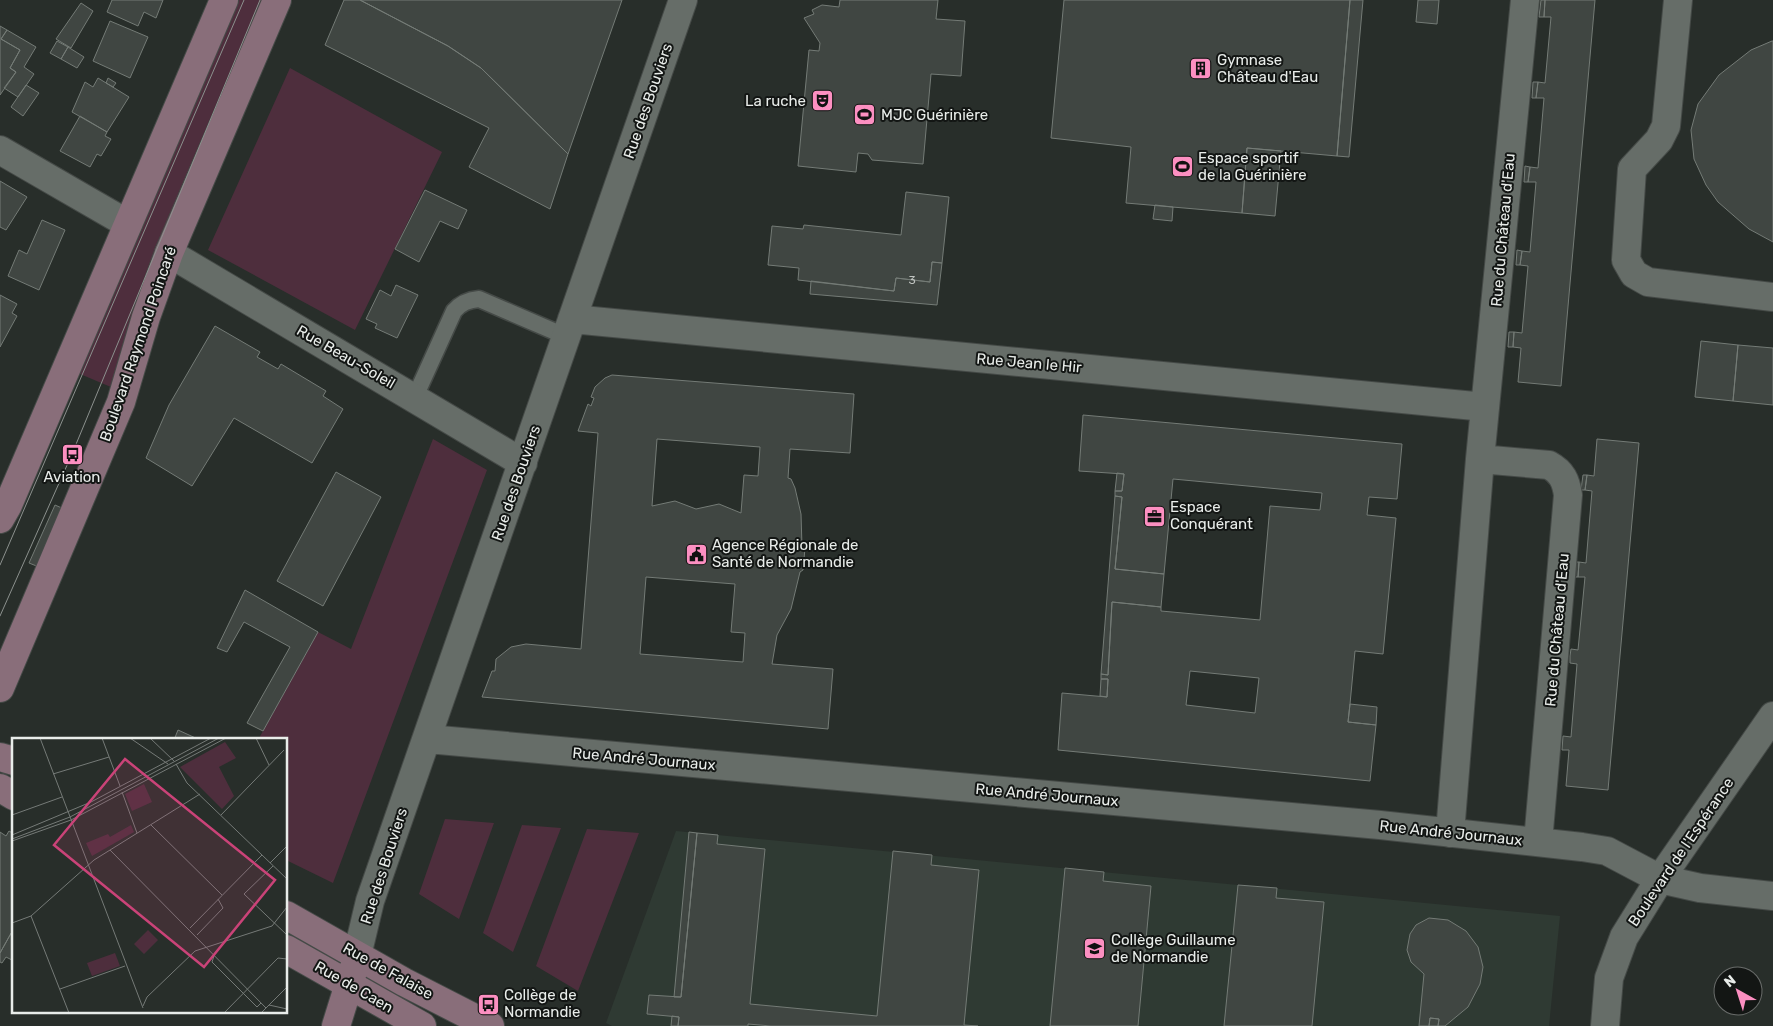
<svg xmlns="http://www.w3.org/2000/svg" width="1773" height="1026" font-family="Rubik,sans-serif">
<style>
.built{fill:#2f3a33}
.green{fill:#4e2e3d}
.building{fill:#404642;stroke:#747b76;fill-rule:evenodd}
.lines{fill:none;stroke-linecap:round;stroke-linejoin:round}
.lane-casing{stroke:#454a47;stroke-width:19}
.street-casing{stroke:#454a47;stroke-width:30}
.secondary-casing{stroke:#454a47;stroke-width:30}
.lane{stroke:#666d68;stroke-width:16}
.street{stroke:#666d68;stroke-width:28}
.secondary{stroke:#896e7a;stroke-width:28}
.tram{stroke:#8c918e;stroke-width:1}
.labels{text-anchor:middle;dominant-baseline:central;stroke-width:4;stroke-linejoin:round;paint-order:stroke}
.number-label{font-size:12px;fill:#bfc3c0}
.poi-label{font-size:15px;fill:#e9edea;stroke:#131614;text-anchor:start}
.street-label{font-size:15px;fill:#e9edea;stroke:#131614}
.inset-road{fill:none;stroke:#757a77;stroke-width:1}
.view{fill:#ca4378;fill-opacity:0.15;stroke:#ca4378;stroke-width:2.5}
.inset-edge{fill:none;stroke:#e9edea;stroke-width:2.5}
</style>
<rect width="100%" height="100%" fill="#282e2a"/>
<path class="built" d="M676 831 1560 916 1549 1026H612L606 1023Z"/>
<path class="green" d="M232 0H269L118 390 73 371Z
M290 68 442 152 355 330 208 250Z
M433 439 487 470 333 883 286 860V740H258L318 632 351 649Z
M445 819 494 823 459 919 419 894Z
M522 825 561 828 513 952 483 933Z
M587 829 639 833 578 991 536 966Z"/>
<path class="building" d="M112 0H163L156 18 144 12 138 26 107 12Z
M344 0H360L448 46 481 68 568 154 550 209 469 167 489 128 325 45Z
M360 0H622L568 154 481 68 448 46Z
M840 0H938L936 19 965 21 961 76 931 74 923 164 872 160 868 154 858 153 856 172 798 166 809 50 819 51 820 43 804 18 814 14 812 10 822 5 839 7Z
M1064 0H1350L1337 156 1247 148 1242 213 1126 203 1131 147 1051 138Z
M1350 0H1363L1349 157 1337 156Z
M1418 0H1439L1437 24 1416 22Z
M1541 0H1545L1544 17H1539Z
M1545 0H1595L1561 386 1518 382 1521 348 1513 347 1514 332 1522 333 1528 266 1520 265 1522 251 1530 252 1536 182H1528L1530 167 1538 168 1544 98H1536L1538 82 1545 83 1551 17H1544Z
M81 3 93 11 71 48 56 39Z
M110 21 148 37 130 78 93 61Z
M0 26 7 30 1 39 20 50 10 68 16 72 0 95Z
M7 30 36 47 24 67 34 74 18 97 4 88 16 72 10 68 20 50 1 39Z
M57 41 68 47 61 59 50 53Z
M1772 41H1773V242L1749 229 1718 202 1706 185 1694 159 1691 130 1698 104 1719 75 1751 50Z
M68 47 84 57 77 68 61 59Z
M98 78 129 97 107 132 72 112 85 82 93 87Z
M108 78 116 83 113 87 106 83Z
M1533 82H1538L1536 98H1532Z
M26 85 39 93 23 116 11 107Z
M80 116 107 132 105 136 111 139 101 156 97 154 90 167 60 151Z
M1247 148 1281 151 1275 216 1242 213Z
M1525 166 1530 167 1528 182H1524Z
M0 181 27 197 6 230 0 227Z
M425 190 467 210 458 229 440 221 419 262 395 249Z
M906 192 949 197 942 263 932 262 930 282 896 278 894 291 798 280 799 268 768 265 772 226 803 229 804 225 901 235Z
M1155 205 1173 207 1172 221 1153 219Z
M42 220 65 230 39 290 8 276 19 250 27 254Z
M1517 250 1522 251 1520 265H1516Z
M932 262 942 263 937 305 810 294 811 281 894 291 896 278 930 282Z
M396 285 418 295 397 338 375 328 377 324 366 319 380 290 391 296Z
M0 295 17 304 12 313 17 316 0 347Z
M215 326 260 352 257 357 278 369 281 364 326 391 323 396 343 409 312 463 234 418 192 486 146 458 169 405Z
M1509 332H1514L1513 347H1508Z
M1701 341 1738 345 1733 401 1695 397Z
M1738 345 1773 348V405L1733 401Z
M612 375 854 394 850 453 790 449 788 478 791 479 795 488 801 514 802 547 805 548 803 570 800 572 791 609 777 635 772 664 833 669 828 729 482 697 492 671H495L496 659 511 647 526 644 581 649 598 433 578 431 588 404 591 406 594 398 591 397 595 387 605 378ZM657 439 760 447 758 476 744 475 741 513 719 504 696 509 675 501 652 506ZM646 577 735 584 731 632 745 633 743 662 640 654Z
M1083 415 1402 444 1397 499 1369 497 1367 515 1396 518 1383 654 1355 651 1350 704 1348 722 1376 725 1370 781 1058 750 1062 693 1107 697 1108 679H1101V674L1108 675 1112 602 1161 607V611L1260 620 1270 506 1320 510 1322 493 1173 479 1164 574 1115 569 1122 497 1115 496V491H1122L1124 474 1079 471ZM1190 671 1259 678 1255 713 1186 705Z
M1597 439 1639 443 1608 790 1566 786 1569 750H1562L1563 736 1571 737 1577 664 1570 663V656L1571 649 1578 650 1585 577H1578L1579 562 1586 563 1592 491 1585 490 1587 475 1594 476Z
M336 472 381 497 323 606 277 581Z
M1117 473 1124 474 1122 491H1115Z
M1583 475H1587L1585 490H1581Z
M1115 496 1122 497 1115 569 1164 574 1161 607 1112 602 1108 675 1101 674Z
M55 505 64 509 39 567 29 563Z
M1574 562H1579L1578 577H1573Z
M245 590 318 632 263 731 247 723 290 647 244 622 227 652 217 648Z
M1101 679H1108L1107 697 1100 696Z
M1350 704 1377 707 1376 725 1348 722Z
M178 730 200 740H174Z
M9 831 14 834V928L0 953V832L6 836Z
M689 832 697 833 681 997H674Z
M697 833 718 835 717 844 765 849 750 1004 877 1016 893 851 932 855 931 865 979 870 964 1025 978 1026H771L748 1024V1026H678L679 1017 647 1014 649 995 681 997Z
M1065 868 1104 872 1103 881 1151 886 1138 1026H1050Z
M1238 885 1277 888 1276 898 1324 902 1312 1026H1224Z
M1429 918 1448 920 1466 931 1478 947 1483 967 1480 984 1468 1007 1445 1026H1438L1439 1019 1430 1018 1429 1026H1419L1424 974 1411 962 1407 950 1410 934 1416 925Z
M14 928V961L6 957 2 963 0 962V953Z
M672 1016 679 1017 678 1026H671Z
M1430 1018 1439 1019 1438 1026H1429Z"/>
<g class="lines">
<defs>
<path id="lane" d="M415 397 454 311C461 303 468 300 479 299L565 336"/>
<path id="street" d="M1678 0 1666 126 1659 140 1632 169 1626 260 1634 274 1648 282 1773 297
M0 150 128 224
M169 253 523 463
M572 319 1485 407
M1480 459 1549 465C1562 472 1566 481 1568 495L1538 842
M428 739 1380 825 1582 847 1607 851 1660 879 1700 888 1773 896
M1450 833 1480 459 1525 0
M354 968 370 901 683 0
M1605 1026 1609 978 1624 937 1660 879 1773 716"/>
<path id="secondary" d="M0 519 8 505 224 0
M0 688 121 402 146 317 169 253 277 0
M0 757 14 761
M0 788 14 796
M286 915 404 982 490 1026
M286 949 422 1026
M336 1026 354 968"/>
</defs>
<use href="#lane" class="lane-casing"/>
<use href="#street" class="street-casing"/>
<use href="#secondary" class="secondary-casing"/>
<use href="#lane" class="lane"/>
<use href="#street" class="street"/>
<use href="#secondary" class="secondary"/>
<path class="tram" d="M0 565 244 0
M0 616 72 454 260 0"/>
</g>
<defs>
<symbol id="building-square" viewBox="-11 -11 22 22"><rect x="-9" y="-9" width="18" height="18" rx="4" fill="#fc8fc1" stroke="#131614"/><path d="M-4-6H4V6H1V3H-1V6H-4ZM-2.5-4.3h1.7v1.8h-1.7ZM.8-4.3h1.7v1.8H.8ZM-2.5-1h1.7V.8h-1.7ZM.8-1h1.7V.8H.8Z" fill="#111"/></symbol>
<symbol id="theatre-square" viewBox="-11 -11 22 22"><rect x="-9" y="-9" width="18" height="18" rx="4" fill="#fc8fc1" stroke="#131614"/><path d="M-5-5.5Q0-4 5-5.5V0Q5 5 0 6Q-5 5-5 0ZM-3.3-2.5H-1v1.5H-3.3ZM1-2.5H3.3v1.5H1ZM-2.8 1Q0 5.5 2.8 1Z" fill="#111"/></symbol>
<symbol id="stadium-square" viewBox="-11 -11 22 22"><rect x="-9" y="-9" width="18" height="18" rx="4" fill="#fc8fc1" stroke="#131614"/><path d="M0-5a6.5 5 0 1 0 0 10a6.5 5 0 1 0 0-10ZM-3.5-1.8h7v3.6h-7Z" fill="#111"/></symbol>
<symbol id="bus-square" viewBox="-11 -11 22 22"><rect x="-9" y="-9" width="18" height="18" rx="4" fill="#fc8fc1" stroke="#131614"/><path d="M-5-6H5V4H4V6H2V4H-2V6H-4V4H-5ZM-3.5-4V0h7V-4ZM-3.5 1.2v1.5H-2V1.2ZM2 1.2v1.5H3.5V1.2Z" fill="#111"/></symbol>
<symbol id="office-square" viewBox="-11 -11 22 22"><rect x="-9" y="-9" width="18" height="18" rx="4" fill="#fc8fc1" stroke="#131614"/><path d="M-6-3h4V-5.5h4V-3h4V5H-6ZM-1-4.5V-3h2v-1.5ZM-6 0V1H6V0Z" fill="#111"/></symbol>
<symbol id="civic-square" viewBox="-11 -11 22 22"><rect x="-9" y="-9" width="18" height="18" rx="4" fill="#fc8fc1" stroke="#131614"/><path d="M-.6-6.5H3V-4.5H.6V-3L4-1V1h2V6H-6V1h2V-1L-.6-3ZM-1.2 2.5V6h2.4V2.5Z" fill="#111"/></symbol>
<symbol id="school-square" viewBox="-11 -11 22 22"><rect x="-9" y="-9" width="18" height="18" rx="4" fill="#fc8fc1" stroke="#131614"/><path d="M0-5L7-2L0 1L-7-2ZM-4 1L0 2.5L4 1V4Q0 6-4 4Z" fill="#111"/></symbol>
</defs>
<g fill-rule="evenodd">
<use href="#building-square" x="1188" y="56" width="25" height="25"/>
<use href="#theatre-square" x="810" y="88" width="25" height="25"/>
<use href="#stadium-square" x="852" y="102" width="25" height="25"/>
<use href="#stadium-square" x="1170" y="154" width="25" height="25"/>
<use href="#bus-square" x="60" y="442" width="25" height="25"/>
<use href="#office-square" x="1142" y="504" width="25" height="25"/>
<use href="#civic-square" x="684" y="542" width="25" height="25"/>
<use href="#school-square" x="1082" y="936" width="25" height="25"/>
<use href="#bus-square" x="476" y="992" width="25" height="25"/>
</g>
<g class="labels">
<g class="number-label">
<text x="912" y="280">3</text>
</g>
<g class="poi-label">
<text x="1217" y="60">Gymnase<tspan x="1217" dy="17">Château d'Eau</tspan></text>
<text x="806" y="101" text-anchor="end">La ruche</text>
<text x="881" y="115">MJC Guérinière</text>
<text x="1198" y="158">Espace sportif<tspan x="1198" dy="17">de la Guérinière</tspan></text>
<text x="72" y="477" text-anchor="middle">Aviation</text>
<text x="1170" y="507">Espace<tspan x="1170" dy="17">Conquérant</tspan></text>
<text x="712" y="545">Agence Régionale de<tspan x="712" dy="17">Santé de Normandie</tspan></text>
<text x="1111" y="940">Collège Guillaume<tspan x="1111" dy="17">de Normandie</tspan></text>
<text x="504" y="995">Collège de<tspan x="504" dy="17">Normandie</tspan></text>
</g>
<g class="street-label">
<text transform="translate(648 101) rotate(-71)">Rue des Bouviers</text>
<text transform="translate(1503 230) rotate(-85)">Rue du Château d'Eau</text>
<text transform="translate(138 344) rotate(-71)">Boulevard Raymond Poincaré</text>
<text transform="translate(346 357) rotate(30)">Rue Beau-Soleil</text>
<text transform="translate(1029 363) rotate(5)">Rue Jean le Hir</text>
<text transform="translate(516 483) rotate(-71)">Rue des Bouviers</text>
<text transform="translate(1557 630) rotate(-85)">Rue du Château d'Eau</text>
<text transform="translate(644 759) rotate(5)">Rue André Journaux</text>
<text transform="translate(1047 795) rotate(5)">Rue André Journaux</text>
<text transform="translate(1451 833) rotate(6)">Rue André Journaux</text>
<text transform="translate(1681 852) rotate(-56)">Boulevard de l'Espérance</text>
<text transform="translate(384 866) rotate(-72)">Rue des Bouviers</text>
<text transform="translate(388 971) rotate(29)">Rue de Falaise</text>
<text transform="translate(354 987) rotate(30)">Rue de Caen</text>
</g>
</g>
<g transform="translate(12 738)">
<rect width="275" height="275" fill="#282e2a"/>
<path d="M213 4 224 20 207 29 222 58 210 71 168 29ZM132 46 140 64 120 73 113 56ZM119 87 122 94 80 118 74 105 96 96 98 99ZM136 192 146 202 132 216 122 206ZM103 215 108 228 80 238 75 225Z" fill="#4e2e3d"/>
<path class="inset-road" d="M28 0 131 270M90 0 108 48M118 0 156 26M138 0 162 23M244 0 257 27M164 26 175 45 275 141M41 36 97 19M110 54 125 95M0 77 50 59M209 77 272 12M139 87 210 157M0 97 79 64 199 0M0 101 58 79 207 0M0 103 59 82 214 0M98 112 254 270M258 125 275 108M261 128 232 156 275 197M19 178 57 275M0 185 19 178 82 122 188 56M178 190 250 117M185 197 211 170 206 161M202 218 200 224 245 269 249 265M48 251 113 228M257 267 275 271M131 268 135 259 183 213 260 188 275 169M212 275 266 220 275 221M249 275 275 249"/>
<path class="view" d="M113 21 263 142 192 229 42 107Z"/>
<rect width="275" height="275" class="inset-edge"/>
</g>
<g transform="translate(1738 991) rotate(321)"><circle r="24" fill="#131614" stroke="#696c6a"/>
<path d="M0-4L9 19L0 12L-9 19Z" fill="#fc8fc1"/>
<text y="-8" font-size="14" font-weight="bold" text-anchor="middle" fill="#e9edea">N</text>
</g>
</svg>
